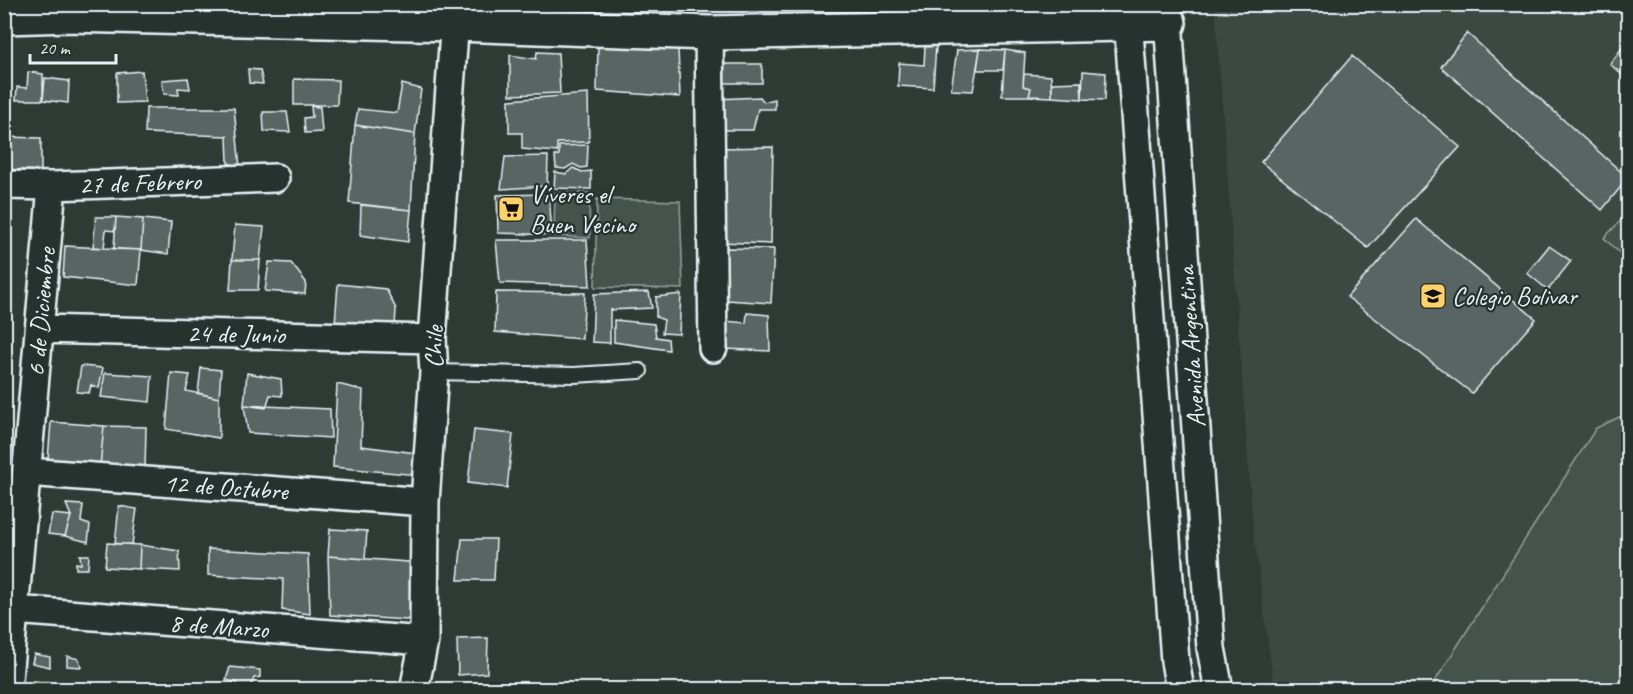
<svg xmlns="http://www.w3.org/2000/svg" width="1633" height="694" font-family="Caveat,sans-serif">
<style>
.built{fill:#3b4843}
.green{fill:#45524e;stroke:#96a2a3;stroke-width:1.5}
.building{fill:#596563;stroke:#e8f1f8;stroke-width:1.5}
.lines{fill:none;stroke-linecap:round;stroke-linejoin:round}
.lane-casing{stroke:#e8f1f8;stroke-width:18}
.street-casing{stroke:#e8f1f8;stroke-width:32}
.secondary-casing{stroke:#e8f1f8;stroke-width:38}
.lane{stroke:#26332d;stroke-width:14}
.street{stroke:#26332d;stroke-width:27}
.secondary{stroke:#26332d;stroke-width:33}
.labels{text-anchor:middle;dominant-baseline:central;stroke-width:4.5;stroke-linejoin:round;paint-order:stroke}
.street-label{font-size:26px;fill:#e8f1f8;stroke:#26332d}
.poi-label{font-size:26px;fill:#e8f1f8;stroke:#26332d;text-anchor:start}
</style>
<rect width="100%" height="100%" fill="#2e3b35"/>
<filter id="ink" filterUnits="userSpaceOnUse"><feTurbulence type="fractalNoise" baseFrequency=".0167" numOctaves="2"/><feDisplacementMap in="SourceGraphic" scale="12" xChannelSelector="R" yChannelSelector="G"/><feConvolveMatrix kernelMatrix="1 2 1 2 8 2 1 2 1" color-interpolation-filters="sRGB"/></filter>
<g filter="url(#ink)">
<path class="built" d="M1215 5H1628V689H1274L1253 528Z"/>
<path class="green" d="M555 193H589L590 238 554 236Z
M597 199 680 201 683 289 595 287Z
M1628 213V261L1604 238Z
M1628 413V689H1430L1596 428Z"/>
<path class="building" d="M1467 33 1628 178 1602 210 1441 67Z
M1628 40V80L1610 64Z
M598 45 678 49 680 97 597 91Z
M936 46 933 88 898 86 899 63 924 65 925 47Z
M980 49 1005 50 1003 70H977Z
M980 49 973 91 951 90 957 50Z
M1005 50 1025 53 1023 86 1031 88 1029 96H1002Z
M537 52 558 53 560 93 510 95V55L536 59Z
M1352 56 1460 147 1368 248 1261 162Z
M718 64H762V83H717Z
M248 69 260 70 263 84 249 83Z
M142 71 145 102 117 103V73Z
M1083 71 1106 73 1105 100 1082 99Z
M28 72 43 74V100H16L17 87 27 88Z
M1024 74 1051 76 1052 97 1029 96 1031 88 1023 86Z
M45 78 69 81 68 103 43 100Z
M188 78 190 89 178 88 179 95 164 94 162 80Z
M294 79 338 80 337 105H294Z
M1081 82 1082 99 1052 97V83Z
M402 84 421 89 415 134 355 125 358 109 397 113Z
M588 94 589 142 557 143V152L522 149V133H509V100Z
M760 97 764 102 775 99V109H758L753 130H724L717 99Z
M311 106 320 107 322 132 305 133 304 118 312 117Z
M146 108H234L240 167 228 163 227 136 145 133Z
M263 112H287L290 132 264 131Z
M355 125 415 134 411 210 349 203Z
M4 137 41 138V171L4 169Z
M588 145 587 167 581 168 573 164 565 169 556 168 555 156 559 155V146Z
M773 147 771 244 721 242V148Z
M548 156 547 186 501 189 505 157Z
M573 168 582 172 591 171V189L554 188 555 172 566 174Z
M549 194 552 235 498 233 497 195Z
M361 205 411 210 408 242 360 235Z
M96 217H116L115 231 106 230 104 248 93 247Z
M116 217 143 219 141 250 114 249Z
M143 219 171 222 168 254 141 250Z
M1416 219 1536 319 1472 393 1347 297Z
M235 225 264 227 260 260H232Z
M496 240H587L590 286 500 283Z
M65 246 141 250 138 285 63 277Z
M1549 246 1571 261 1548 290 1527 273Z
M725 248 774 249 771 303 727 300Z
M232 260H260L258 290H230Z
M269 262 291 263 306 282 305 294 265 291Z
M338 284 386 289 396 309 395 327 335 324Z
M496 292 585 293 582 339 495 332Z
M649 292 652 308 610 310V343L592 342 594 294Z
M681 294 679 334 662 333 664 320 656 317V297Z
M747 313 769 315 770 351 725 349V321L746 323Z
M614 320 654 324 656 337 668 339 669 350 614 342Z
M81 366 103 368 99 388 91 385 89 393 77 392Z
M201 368 221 370 219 398 198 393Z
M105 373 152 376 150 402 101 397Z
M171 373 190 375 186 391 219 398V438L166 429Z
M247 373 281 379 282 396 270 395 266 408 244 405Z
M337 384 363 390 361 446 416 453 418 475 333 467Z
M244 405 330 409 331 438 248 433Z
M51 422 104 426 100 466 48 459Z
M104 426 146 427 145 470 100 466Z
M474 430 513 434 507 488 468 483Z
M66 504 83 505 81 522 90 525 88 542 65 536 71 516Z
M119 506 137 509 132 544H115Z
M52 514 71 516 65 536 48 534Z
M330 529 367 531 365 559 328 556Z
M462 539H496L494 580H458Z
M107 543 140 545 139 569 105 567Z
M140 545 179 551 180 571 139 569Z
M208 549 308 554 310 614 282 610 283 579 208 575Z
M80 555H89L88 569H76V563L81 564Z
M328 556 421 563 415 611 407 620 330 615Z
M488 638 487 673 458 675 457 639Z
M34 654 50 657V667L32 663Z
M67 656 79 659 81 667 67 666Z
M230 667 260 670V677L254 678 250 689 239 686 235 682 226 680Z
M33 681 56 683 55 690H33Z
M79 683 121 690H79Z"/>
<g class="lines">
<defs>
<path id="lane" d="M434 372 574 375 640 371"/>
<path id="street" d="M1127 4 1175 661 1180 690
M1167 4 1211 648 1219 690
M709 33 713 348
M4 185 52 186 275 178
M40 329 432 339
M27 472 425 502
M14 610 424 641
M7 690 52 186
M414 690 424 641 425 502 434 372 432 339 456 4"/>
<path id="secondary" d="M4 17 69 15 455 24 709 33 1169 23"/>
</defs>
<use href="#lane" class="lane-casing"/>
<use href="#street" class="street-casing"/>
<use href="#secondary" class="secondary-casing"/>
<use href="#lane" class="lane"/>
<use href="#street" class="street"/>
<use href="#secondary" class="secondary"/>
</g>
</g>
<defs>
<symbol id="supermarket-square" viewBox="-11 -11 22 22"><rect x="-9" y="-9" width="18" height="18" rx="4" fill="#ffd166" stroke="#26332d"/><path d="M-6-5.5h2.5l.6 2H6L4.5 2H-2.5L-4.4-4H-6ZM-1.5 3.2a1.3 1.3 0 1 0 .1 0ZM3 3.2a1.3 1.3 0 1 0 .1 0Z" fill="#111"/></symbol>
<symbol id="school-square" viewBox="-11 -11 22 22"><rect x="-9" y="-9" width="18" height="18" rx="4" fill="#ffd166" stroke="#26332d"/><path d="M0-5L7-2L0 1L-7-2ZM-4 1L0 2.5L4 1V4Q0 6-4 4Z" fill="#111"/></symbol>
</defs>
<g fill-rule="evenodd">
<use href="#supermarket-square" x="496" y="194" width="30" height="30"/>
<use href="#school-square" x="1418" y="281" width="30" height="30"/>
</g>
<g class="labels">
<g class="street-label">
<text transform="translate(140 183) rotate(-2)">27 de Febrero</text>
<text transform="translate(41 312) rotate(-85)">6 de Diciembre</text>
<text transform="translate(236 334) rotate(1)">24 de Junio</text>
<text transform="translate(434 347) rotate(-89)">Chile</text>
<text transform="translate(1191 347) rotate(-94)">Avenida Argentina</text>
<text transform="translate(226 487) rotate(4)">12 de Octubre</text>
<text transform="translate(219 626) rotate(4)">8 de Marzo</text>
</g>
<g class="poi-label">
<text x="530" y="194">Víveres el<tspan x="530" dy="30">Buen Vecino</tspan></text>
<text x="1452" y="296">Colegio Bolivar</text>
</g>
</g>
<rect width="1633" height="694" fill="none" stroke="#26332d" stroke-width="24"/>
<rect x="12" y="12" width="1609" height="670" fill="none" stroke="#e8f1f8" stroke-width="2" filter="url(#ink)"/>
<path d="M30 54v9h86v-9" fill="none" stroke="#e8f1f8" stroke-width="3"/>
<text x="39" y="54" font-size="18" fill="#e8f1f8" stroke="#26332d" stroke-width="4.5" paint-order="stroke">20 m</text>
</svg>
